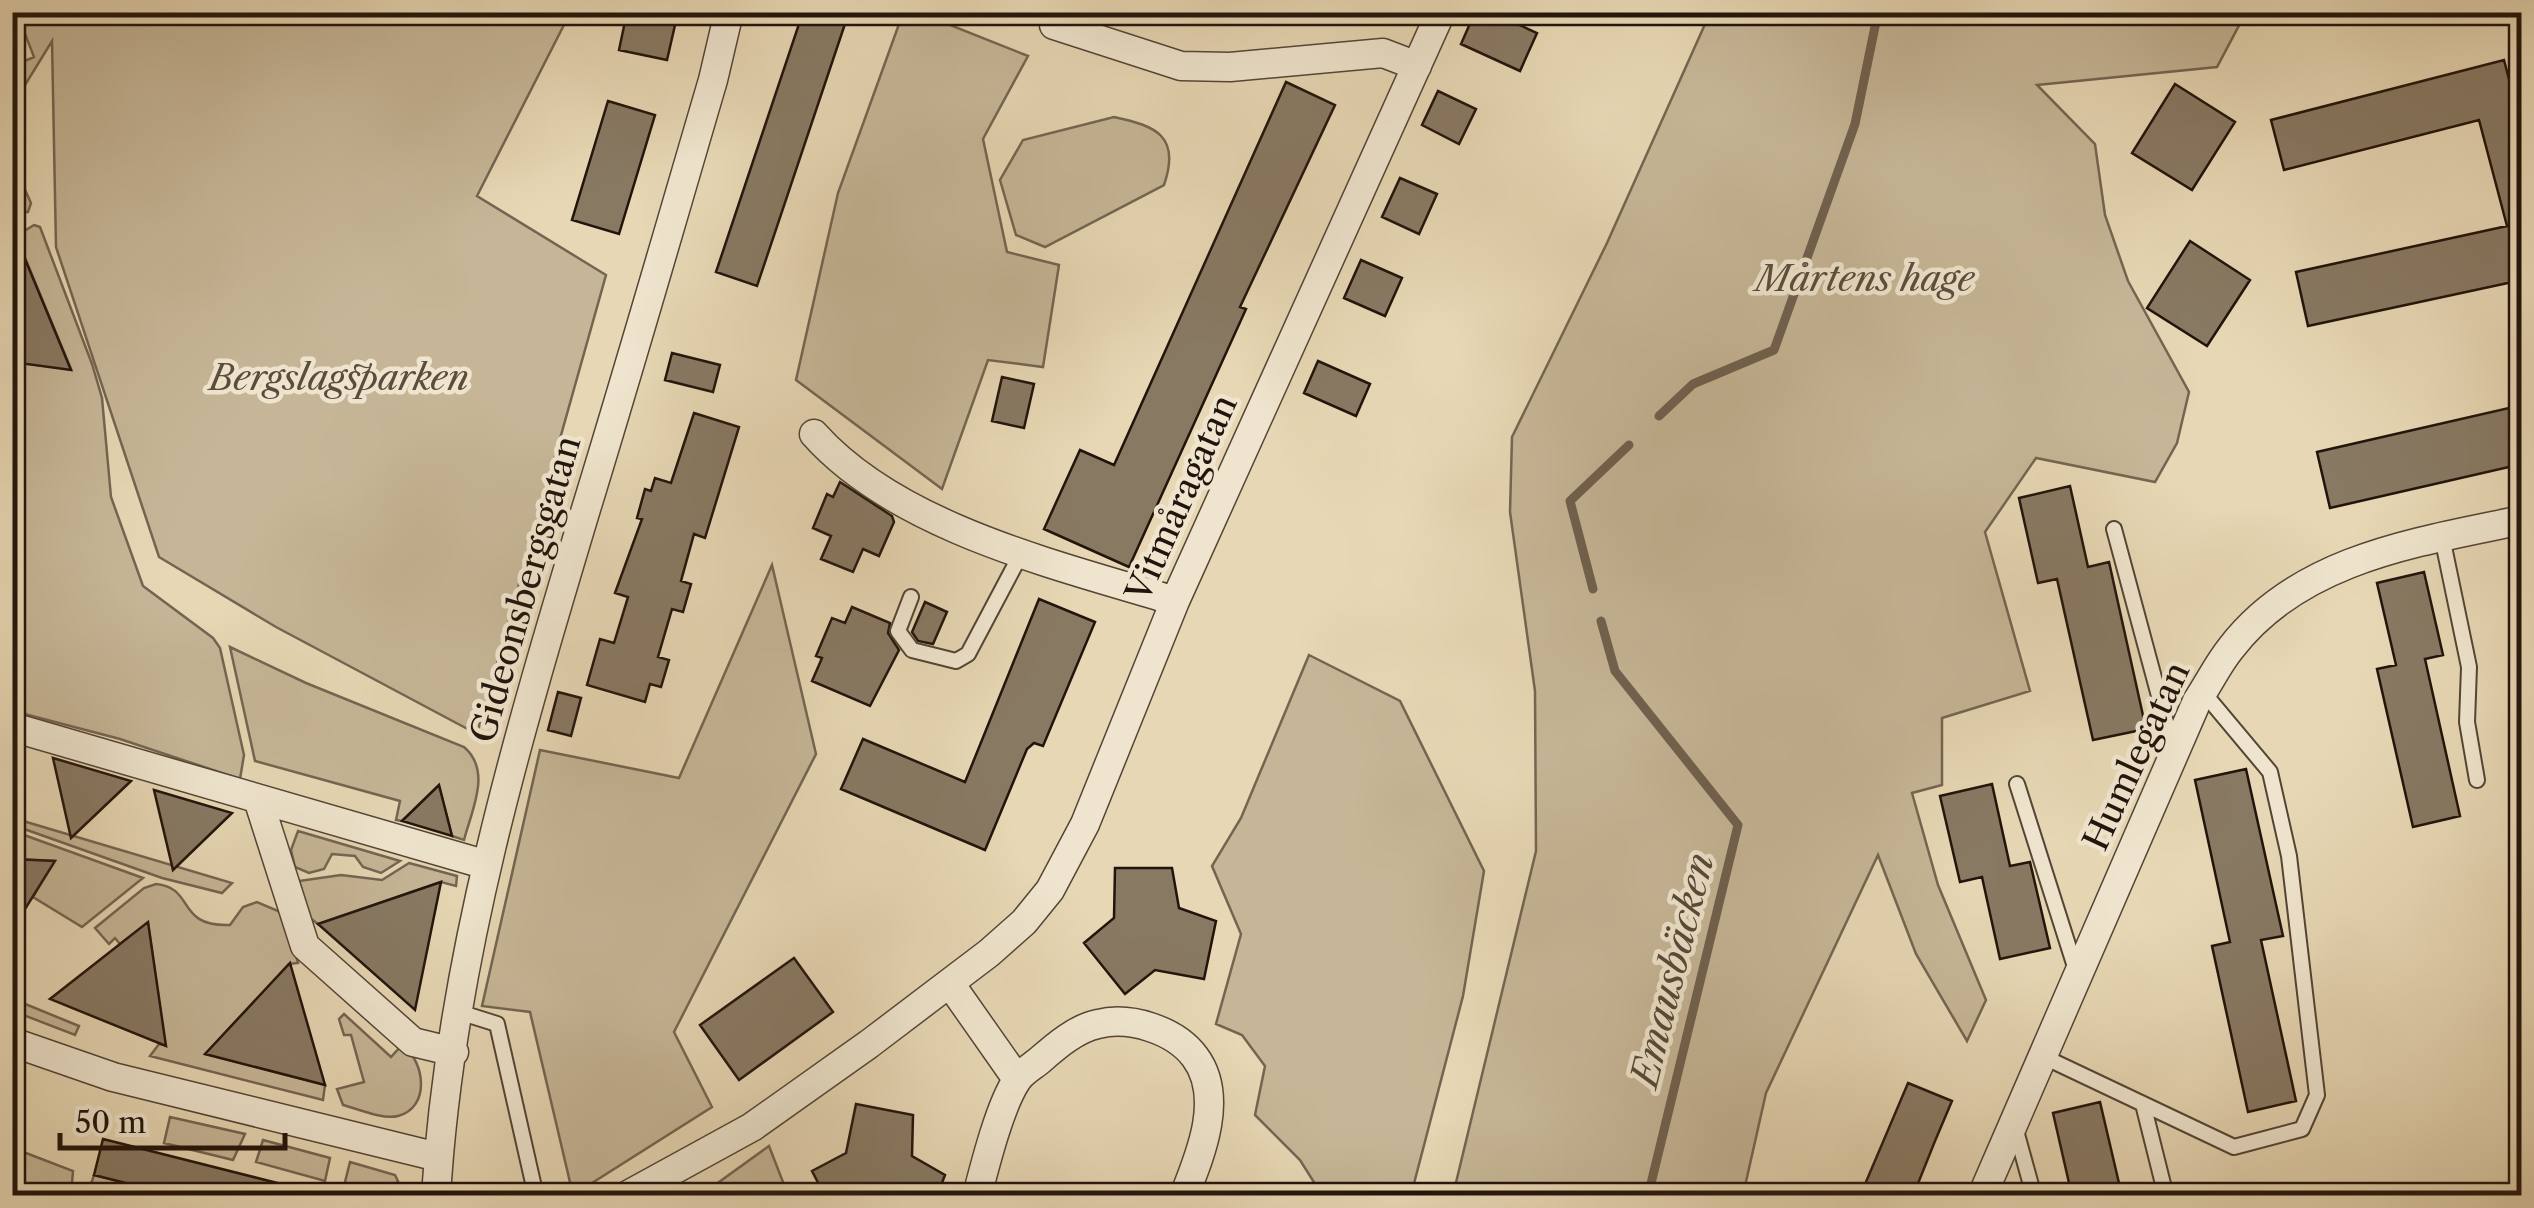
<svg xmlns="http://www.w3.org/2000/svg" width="2534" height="1208" font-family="'Libre Caslon Text',serif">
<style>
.green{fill:#c6b697;stroke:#746552;stroke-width:2.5}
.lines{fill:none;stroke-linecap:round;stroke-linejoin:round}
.stream{stroke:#70614f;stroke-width:9}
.building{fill:#887963;stroke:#22140c;stroke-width:2.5}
.service-casing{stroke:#534536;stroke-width:18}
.minor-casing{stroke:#534536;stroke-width:31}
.service{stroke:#efe5ce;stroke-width:14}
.minor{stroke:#efe5ce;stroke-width:28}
.labels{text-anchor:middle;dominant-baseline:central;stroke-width:9;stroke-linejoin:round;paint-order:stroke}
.park-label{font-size:35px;font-style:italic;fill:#5b4d3d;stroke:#efe5ce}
.street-label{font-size:35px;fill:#22140c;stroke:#efe5ce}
.water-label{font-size:38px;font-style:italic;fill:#564838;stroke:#efe5ce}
</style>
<rect width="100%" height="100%" fill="#e7d7b4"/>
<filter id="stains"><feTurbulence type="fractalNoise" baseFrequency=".002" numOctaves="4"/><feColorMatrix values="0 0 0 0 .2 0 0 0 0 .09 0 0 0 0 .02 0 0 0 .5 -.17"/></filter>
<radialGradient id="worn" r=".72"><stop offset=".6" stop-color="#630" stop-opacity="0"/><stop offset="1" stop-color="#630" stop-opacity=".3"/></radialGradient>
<path class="green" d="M17 13H570L477 196 606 275 477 734 276 627 159 557 56 247 52 41 22 90H15L13 66 34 57Z
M903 13H920L1028 56 983 139 1007 252 1059 265 1043 367 988 360 942 489 796 380 838 193Z
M1710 13H2273L2243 18 2217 67 2037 85 2095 144 2105 215 2128 281 2189 392 2177 443 2155 482 2036 458 1985 532 2030 691 1942 718V785L1912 793 1938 885 1986 1000 1967 1041 1916 954 1878 855 1766 1093 1743 1195H1453L1536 851 1535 691 1510 512 1512 437 1607 243Z
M1114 117C1156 126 1181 136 1164 185L1045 247 1016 235 1000 180 1023 140Z
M12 161 31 203 28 212H23Z
M34 225 40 227 92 364 102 398 111 497 143 586 213 638 220 648 244 755 240 779 120 739 13 711 12 362 71 369 16 236Z
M772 565 816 754 674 1032 712 1107 573 1195 530 1012 482 1006 540 750 679 778Z
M230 647 306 683 464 747C492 771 472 809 464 840L452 836 439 786 402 821 396 820 400 801 255 761Z
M1309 655 1400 701 1484 871 1463 996 1411 1195H1322L1300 1160 1255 1115 1265 1066 1242 1035 1216 1024 1241 934 1212 866 1241 818Z
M13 818 232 883 222 893 162 878 13 825Z
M13 831 143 878 82 927 33 897 54 861 13 859Z
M298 831 400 861 381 873 363 867 355 856 332 854 324 869 309 873 295 867 291 850Z
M409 863 457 876 456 886 441 882 318 924 310 918 299 881 341 875 382 880Z
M156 884C196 888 175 927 230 925L243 907 257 902 285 914 298 963 289 964 206 1054 325 1085 323 1100 150 1056 159 1044 165 1045 148 923 120 944 115 938 109 944 95 928 144 888Z
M13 999 79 1026 75 1035 13 1011Z
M344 1014 391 1057 402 1045C426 1062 430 1108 398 1116 383 1120 358 1109 343 1105L337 1089 364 1082 351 1035H344L339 1019Z
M170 1117 245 1134 233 1160 164 1143Z
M263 1140 330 1158 325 1181 256 1162Z
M769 1146 788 1195H701Z
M13 1148 73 1171 71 1195H13Z
M350 1162 395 1175 398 1181 395 1185 344 1186Z
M94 1175 177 1195 87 1196Z"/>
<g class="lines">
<path class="stream" d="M1659 416 1693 384 1774 350 1855 124 1878 12
M1593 589 1570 501 1629 445
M1601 621 1615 671 1738 825 1648 1196"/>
</g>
<path class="building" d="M627 12H678L667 60 619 50Z
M803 12H849L757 286 716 272Z
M1475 12H1491L1537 33 1520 71 1461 44Z
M2504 60 2515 102 2522 100V280L2308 326 2296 272 2507 226 2479 120 2284 170 2271 120Z
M1286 82 1335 105 1240 307 1246 309 1129 567 1044 529 1080 450 1114 465Z
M2175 84 2235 122 2192 190 2132 153Z
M1438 91 1476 109 1459 144 1422 125Z
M608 101 655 115 619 234 572 220Z
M1400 178 1437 194 1419 234 1382 217Z
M12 230H13L71 370 12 362Z
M2190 241 2250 280 2207 346 2147 308Z
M1361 260 1402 278 1385 316 1344 298Z
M672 353 720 365 713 392 665 380Z
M1318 361 1370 384 1356 416 1304 393Z
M1002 377 1034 384 1024 428 992 421Z
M2522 405V464L2330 508 2317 452Z
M694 413 739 427 705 538 694 534 681 581 691 584 683 612 672 609 658 657 669 660 661 687 650 684 645 702 587 685 600 639 614 643 628 597 615 593 642 519 637 518 645 489 651 491 655 478 671 483Z
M840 482 892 516 894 522 879 556 863 549 853 572 821 559 831 536 813 528 827 494 833 497Z
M2070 486 2088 567 2109 562 2146 729 2093 740 2057 579 2038 583 2019 498Z
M2424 572 2443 655 2425 659 2460 816 2413 827 2377 669 2396 665 2377 583Z
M1039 599 1095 622 1043 746 1034 743 1027 749 985 850 841 789 863 739 965 782Z
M925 602 947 612 933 644 918 641 912 632Z
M852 607 890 623 888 633 899 650 870 706 812 681 822 658 816 656 832 618 845 623Z
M558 692 581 698 571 736 548 730Z
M53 758 131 781 71 838Z
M2246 769 2283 936 2261 940 2296 1101 2248 1112 2212 946 2230 942 2195 780Z
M1992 784 2010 866 2030 862 2050 948 2000 959 1982 877 1960 882 1940 796Z
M439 785 452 836 402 821Z
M154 790 232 813 173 870Z
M12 859 55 861 12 930Z
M1115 868H1172L1179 908 1216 921 1204 979 1155 970 1125 994 1084 943 1114 918Z
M441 882 415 1010 318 924Z
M148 922 166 1046 50 999Z
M794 958 833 1012 739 1080 700 1025Z
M290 963 325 1085 205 1054Z
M1908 1083 1952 1101 1935 1141 1913 1196H1860Z
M2100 1102 2122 1196H2072L2053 1113Z
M856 1104 913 1115 912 1156 945 1175 937 1196H825L812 1171 846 1153Z
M103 1139 293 1187 292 1196H177L94 1175Z"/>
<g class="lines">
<defs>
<path id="service" d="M2114 529 2173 748
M2442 537 2469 667 2467 722 2477 780
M911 597 898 631 912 650 956 661 968 654 1022 552
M2017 784 2076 970
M459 1012 497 1024 536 1196
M2042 1056 2234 1147 2302 1129 2317 1095 2289 856 2270 772 2203 692
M2143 1104 2166 1196
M2015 1127 2034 1196"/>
<path id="minor" d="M1054 25 1181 66 1230 67 1383 53 1417 66
M814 434C898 528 1057 565 1175 601
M12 727 487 865
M258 799 305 946 413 1042 454 1052
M951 985 1017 1079
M12 1042 113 1077 438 1157
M436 1196C450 961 519 732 586 509 630 366 671 223 713 80L729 12
M626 1196 752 1127 869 1044 989 953 1024 922 1050 890 1085 824 1175 601 1441 12
M977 1196C985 1165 1000 1105 1017 1080 1022 1072 1033 1066 1040 1060 1056 1046 1077 1028 1098 1024 1130 1016 1175 1030 1195 1057 1225 1097 1200 1156 1184 1196
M1982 1196 2197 701C2209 683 2218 664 2231 648 2300 558 2418 542 2522 520"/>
</defs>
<use href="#service" class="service-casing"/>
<use href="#minor" class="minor-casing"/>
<use href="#service" class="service"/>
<use href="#minor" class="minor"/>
</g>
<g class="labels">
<g class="park-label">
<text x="1865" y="278">Mårtens hage</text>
<text x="339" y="377">Bergslagsparken</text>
</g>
<g class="street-label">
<text transform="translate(1181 498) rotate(-66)">Vitmåragatan</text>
<text transform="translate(525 589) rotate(-74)">Gideonsbergsgatan</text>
<text transform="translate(2136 756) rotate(-65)">Humlegatan</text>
</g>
<g class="water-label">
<text transform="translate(1672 970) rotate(-76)">Emausbäcken</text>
</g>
</g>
<rect width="2534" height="1208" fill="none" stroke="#e7d7b4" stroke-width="50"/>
<rect x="15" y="15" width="2504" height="1178" fill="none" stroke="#22140c" stroke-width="5"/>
<rect x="25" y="25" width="2484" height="1158" fill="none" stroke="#22140c" stroke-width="2.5"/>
<path d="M60 1133v15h225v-15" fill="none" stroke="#22140c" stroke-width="5"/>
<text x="75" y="1133" font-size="30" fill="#22140c" stroke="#efe5ce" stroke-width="8" paint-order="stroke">50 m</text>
<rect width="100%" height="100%" filter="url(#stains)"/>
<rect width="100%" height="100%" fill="url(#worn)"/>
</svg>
